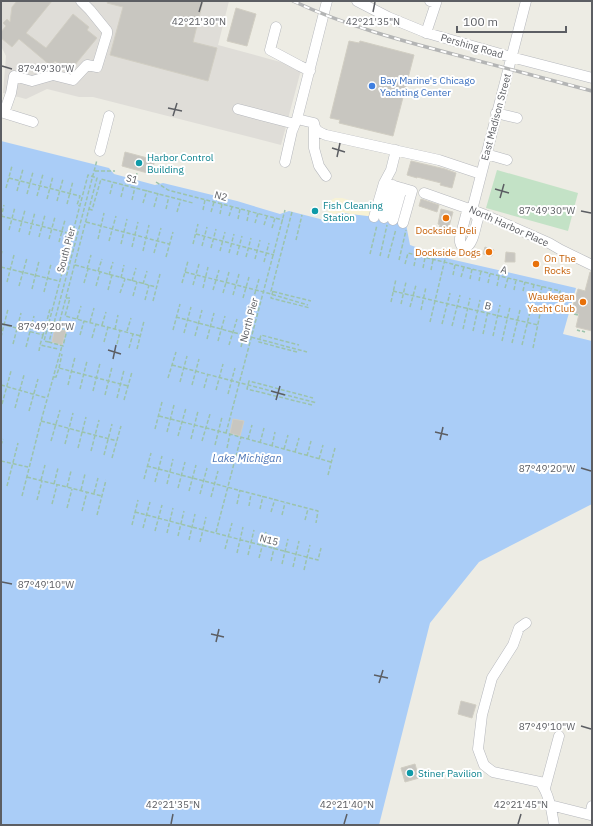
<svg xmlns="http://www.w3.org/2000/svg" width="593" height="826" font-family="'IBM Plex Sans',sans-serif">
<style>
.industrial{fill:#dfddd8}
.green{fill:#c3e2c6}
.sand{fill:#f7f2d5}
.water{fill:#aacdf7}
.building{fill:#c8c6c0;stroke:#d1cec3}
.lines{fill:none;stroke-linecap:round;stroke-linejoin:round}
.minor-casing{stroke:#b6b8bd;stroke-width:11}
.path{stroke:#9cc3ab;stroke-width:1.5;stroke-dasharray:4 2;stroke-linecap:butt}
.minor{stroke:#fff;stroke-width:10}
.rail-casing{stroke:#b4b5b5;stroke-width:3.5}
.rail{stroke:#fff;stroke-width:2;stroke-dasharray:6;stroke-linecap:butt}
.ticks{fill:none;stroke:#5c5e63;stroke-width:1.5}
.shop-dot{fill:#3f7fe0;stroke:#fff;stroke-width:1.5}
.culture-dot{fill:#0f9aa8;stroke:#fff;stroke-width:1.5}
.food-dot{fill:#e8710a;stroke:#fff;stroke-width:1.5}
.labels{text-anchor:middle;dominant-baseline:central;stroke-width:4;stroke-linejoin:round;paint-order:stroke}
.street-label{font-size:10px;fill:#5c5e63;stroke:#fff}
.shop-label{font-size:10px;fill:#366cbe;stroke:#fff;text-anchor:start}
.culture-label{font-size:10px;fill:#0d838f;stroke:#fff;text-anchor:start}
.food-label{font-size:10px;fill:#c56008;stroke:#fff;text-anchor:end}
.water-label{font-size:11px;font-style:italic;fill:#4f77b7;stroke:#fff}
.ticks-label{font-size:10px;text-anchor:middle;fill:#5c5e63;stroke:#fff;stroke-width:4;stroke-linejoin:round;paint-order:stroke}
</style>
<rect width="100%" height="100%" fill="#edece4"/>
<path class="industrial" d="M1 1H229L218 45 284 63 301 70 281 145 93 97H79L47 89 26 99 3 93 6 56 1 46Z"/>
<path class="green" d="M497 170 578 193 568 231 486 208Z"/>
<path class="sand" d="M335 198H342L368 205 370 210 369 217 342 213 329 215 326 203Z"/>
<path class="water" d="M1 141 109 168 114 174 155 185 163 183 237 201 280 214 289 211 324 220 329 215 342 213 384 218 406 224 410 245 450 259 576 288 563 334 592 341V504L479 562 430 623 379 825H1Z"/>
<path class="building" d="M17 1H52L26 33 46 48 73 14 89 27 87 30 97 38 69 72 55 61 51 66 19 39 12 47 1 38V32L6 26 3 23 7 19 10 22 12 7Z
M108 1H203L193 42 217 48 208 81 110 55 123 7 107 3Z
M236 8 256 14 247 46 227 41Z
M349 41 359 43 360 41 414 55 393 136 339 123 340 120 330 118Z
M125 152 155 160 151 174 122 166Z
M411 161 445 169 456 173 452 188 440 185 441 183 417 177V178L407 175Z
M421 199 439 205 437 212 419 206Z
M441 209 453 212 448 230 439 228 440 225 438 224Z
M485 247 494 250 492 256 483 254Z
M506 252 515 253V262H505Z
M590 272H592V331L576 327 579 314 571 312 578 289 585 291Z
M55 328 66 331 62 345 52 342Z
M233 419 244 421 240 436 230 433Z
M461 701 476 705 472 718 458 714Z
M415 764 419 778 405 782 401 768Z"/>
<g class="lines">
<defs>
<path id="minor" d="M357 1 388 17 427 33 511 57 592 78
M276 27 270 50 300 66 310 71
M426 33 436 3 430 1
M238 109 295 124
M1 112 33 122
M4 113 11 93 14 76 32 81 53 75 73 80 87 65 97 67 107 34V31L90 10 81 1
M496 113 517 118
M297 119 314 123C315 131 319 132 326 135L439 160 481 174
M314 127V148L319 166 326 176
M100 151 109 116
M486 154 507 160
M285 162 292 131 297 119 327 1
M384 183 412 191 403 223
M424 193 472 210 485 215 549 243 561 250 592 265
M472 210 478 219C475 227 474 244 465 248L461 245 460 242V238L466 215 472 210 526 1
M374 217 384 183 391 170 396 150
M384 218 393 185
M393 220 402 188
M526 623 519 628 513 645 492 678 482 715 478 749 484 765 493 772 540 782C549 793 552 812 554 825
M545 788 559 736
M550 805 590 815 592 806"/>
</defs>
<use href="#minor" class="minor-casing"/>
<path class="path" d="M95 171H115
M136 177 137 173
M9 178 80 196 77 205 80 206
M156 182 168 190 283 220
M6 188 12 166
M17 191 23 169
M27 194 33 172
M110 194 113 182
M37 196 43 174
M121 197 124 185
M47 199 53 176
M132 200 135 187
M57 201 63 179
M143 203 147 190
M67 204 73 181
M154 207 158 193
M89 209 92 210 101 179 193 203
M166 209 169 196
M203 210 205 200
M177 212 181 199
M211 212 214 202
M292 212 271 291 311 301
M220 214 222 204
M1 216 72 234
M229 216 232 207
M1 218 4 205
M238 219 240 209
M247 221 249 211
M86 222 169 244
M255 223 258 213
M264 225 267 216
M272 228 275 218
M9 230 15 207
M19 232 25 210
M196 234 274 255
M29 235 35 212
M39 237 45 215
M49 239 55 217
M98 239 104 213
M296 240 302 215
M109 241 116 216
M59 242 65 220
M121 244 127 219
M193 244 198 224
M202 246 207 227
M132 247 138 222
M211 248 216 229
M143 251 149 225
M220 251 225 232
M154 253 161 228
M229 253 234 234
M370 254 377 225
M1 255 2 251
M237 255 242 236
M380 256 387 225
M166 257 173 232
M246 257 251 238
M388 258 396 229
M255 259 260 240
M399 260 406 230
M264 262 269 243
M405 264 408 253 560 291 558 300
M75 265 156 287
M414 266 416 256
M1 267 59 281
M423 268 425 258
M87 269 91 255
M431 270 433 260
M98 271 102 259
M185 272 264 292 308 305
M109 275 113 262
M453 275 455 265
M461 277 464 267
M121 278 124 265
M470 279 472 269
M132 281 136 268
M479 281 481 271
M7 282 14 255
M84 283 88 269
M182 283 188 261
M488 283 490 274
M143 284 147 271
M193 285 199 264
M19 286 27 258
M96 286 100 272
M497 286 499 276
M203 288 208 267
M505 288 508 278
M32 289 39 261
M108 290 112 275
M213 290 219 270
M514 290 516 280
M273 291 271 298 310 308
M393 291 538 325
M523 291 525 282
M44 292 51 264
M120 293 125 279
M223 293 229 272
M532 294 534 284
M233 295 239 274
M133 296 137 282
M540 296 542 286
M549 297 551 289
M66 298H70L65 316 141 336
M243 298 249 277
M145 300 149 285
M253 300 259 279
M153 301 160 274
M391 302 396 279
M401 304 406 282
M410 307 416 285
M421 310 426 287
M574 314 578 315
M176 317 307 352
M77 319 81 306
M90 322 94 308
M430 322 446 255
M1 324 43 335 50 309H53
M442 324 450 293
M102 325 106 312
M452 326 460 295
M53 327 67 330 63 346 49 342 97 160
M115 329 118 315
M463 329 470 298
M173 330 180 304
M577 330 580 331
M127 331 131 318
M473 331 480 300
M582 331 585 332
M184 333 191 307
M483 334 490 302
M43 335 40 345 58 349
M80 335 84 321
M195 336 202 310
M493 336 500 305
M1 337 8 309
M92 338 96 324
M207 339 214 313
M218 341 225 316
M502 341 510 307
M49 342 44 341 88 175 97 178 58 328
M104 342 108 327
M512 343 520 310
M13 344 21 313
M117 344 120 331
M229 345 237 319
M522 345 530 312
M26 347 34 316
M241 347 248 321
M129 348 133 334
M533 348 540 314
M137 349 144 321
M39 351 40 345
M297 352 259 342 261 335 299 345
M172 365 317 403
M59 368 62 354
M54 377H56L59 368 128 386
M168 378 176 352
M180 382 187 356
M1 385 47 398
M68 385 75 357
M192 385 199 359
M204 388 208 374
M80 389 87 361
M216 390 223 364
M93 391 100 363
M228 394 235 368
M105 395 112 367
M117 398 124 370
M124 400 132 372
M2 404 11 371
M312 405 247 389 249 381 313 398
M15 408 24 375
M29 411 38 379
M159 416 226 433 331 462
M41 421 117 441
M155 429 162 402
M167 432 174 405
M226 433 285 210
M178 436 186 408
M191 439 198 411
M248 439 252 425
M51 441 60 410
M202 441 210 414
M260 443 264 428
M65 444 73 413
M1 445 3 439
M215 445 222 417
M272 446 275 432
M78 448 86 417
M227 448 230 434
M284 449 288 435
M91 451 99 420
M295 452 299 438
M104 455 112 424
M307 456 311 441
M112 458 121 426
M319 459 323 445
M1 461 28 467
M147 466 318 511 316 523
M328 475 335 448
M27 477 102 496
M144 479 151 453
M41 480 45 465
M155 482 162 456
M54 484 58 468
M167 484 173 459
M7 486 18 443
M67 487 71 471
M178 488 185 462
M81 490 85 474
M189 491 196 465
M94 493 98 478
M200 494 207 468
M22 496 41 421 62 346
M211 497 218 471
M37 500 42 481
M52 504 57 485
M237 504 240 490
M249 506 251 494
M67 508 72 489
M260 509 263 496
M82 511 87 492
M135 512 318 560 321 548
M271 512 275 499
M97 515 106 480
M282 515 285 503
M305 520 308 509
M132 525 138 500
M143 528 150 502
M155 531 162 505
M216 532 241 437
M167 533 173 508
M178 536 184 511
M189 540 195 514
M200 542 206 517
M225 549 232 523
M237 553 243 527
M248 555 254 530
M259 558 266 532
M271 561 277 536
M282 564 288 539
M293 567 299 541
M304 570 310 545"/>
<use href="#minor" class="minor"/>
<defs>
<path id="rail" d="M293 1C346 26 403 41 460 56 504 68 548 79 592 91"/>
</defs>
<use href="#rail" class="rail-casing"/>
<use href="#rail" class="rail"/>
</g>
<path class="ticks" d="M199 12 202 2M373 12 375 2M2 66 12 69M168 108 182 111M173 116 177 103M332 148 345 152M337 157 340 143M495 189 509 193M500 198 504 184M581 211 591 213M2 324 12 326M108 350 121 354M113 359 116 345M271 391 285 395M276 400 280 386M435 432 448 435M440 440 443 427M581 468 591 471M2 582 12 584M211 634 224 637M216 642 219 629M374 675 388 678M379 683 383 670M581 726 591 729M171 824 173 814M344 824 347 814M518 824 521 814"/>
<circle class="shop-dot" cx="372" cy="86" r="4"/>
<g class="culture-dot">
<circle cx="139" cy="163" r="4"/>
<circle cx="315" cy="211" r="4"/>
<circle cx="410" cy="773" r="4"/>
</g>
<g class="food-dot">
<circle cx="446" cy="218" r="4"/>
<circle cx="489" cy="252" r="4"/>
<circle cx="536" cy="264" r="4"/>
<circle cx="583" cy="302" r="4"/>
</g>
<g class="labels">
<g class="street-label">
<text transform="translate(472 46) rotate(16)">Pershing Road</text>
<text transform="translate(496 117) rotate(-75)">East Madison Street</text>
<text transform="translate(132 179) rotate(14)">S1</text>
<text transform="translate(221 196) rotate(15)">N2</text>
<text transform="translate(509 226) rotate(24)">North Harbor Place</text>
<text transform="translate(66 250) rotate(-75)">South Pier</text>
<text transform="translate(504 270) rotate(14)">A</text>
<text transform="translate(488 306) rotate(14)">B</text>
<text transform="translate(249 320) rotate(-75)">North Pier</text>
<text transform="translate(269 540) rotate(15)">N15</text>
</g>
<g class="shop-label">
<text x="380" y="80">Bay Marine's Chicago<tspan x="380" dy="12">Yachting Center</tspan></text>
</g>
<g class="culture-label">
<text x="147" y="157">Harbor Control<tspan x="147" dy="12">Building</tspan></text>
<text x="323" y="205">Fish Cleaning<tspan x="323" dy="12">Station</tspan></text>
<text x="418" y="773">Stiner Pavilion</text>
</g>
<g class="food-label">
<text x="446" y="230" text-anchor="middle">Dockside Deli</text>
<text x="481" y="252">Dockside Dogs</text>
<text x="544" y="258" text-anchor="start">On The<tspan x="544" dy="12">Rocks</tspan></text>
<text x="575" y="296">Waukegan<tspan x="575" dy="12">Yacht Club</tspan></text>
</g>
<g class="water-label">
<text x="247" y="458">Lake Michigan</text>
</g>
</g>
<g class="ticks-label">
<text x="199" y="25">42°21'30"N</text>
<text x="373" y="25">42°21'35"N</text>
<text x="46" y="72">87°49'30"W</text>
<text x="547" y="214">87°49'30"W</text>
<text x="46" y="330">87°49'20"W</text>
<text x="547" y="472">87°49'20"W</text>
<text x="46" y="588">87°49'10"W</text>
<text x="547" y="730">87°49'10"W</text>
<text x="173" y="808">42°21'35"N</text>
<text x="347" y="808">42°21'40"N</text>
<text x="521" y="808">42°21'45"N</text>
</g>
<rect width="593" height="826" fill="none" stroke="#5c5e63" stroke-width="4"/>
<path d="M457 26v6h109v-6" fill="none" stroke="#5c5e63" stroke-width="2"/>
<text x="463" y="26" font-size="12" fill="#5c5e63" stroke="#ffffff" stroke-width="3" paint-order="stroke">100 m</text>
</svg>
